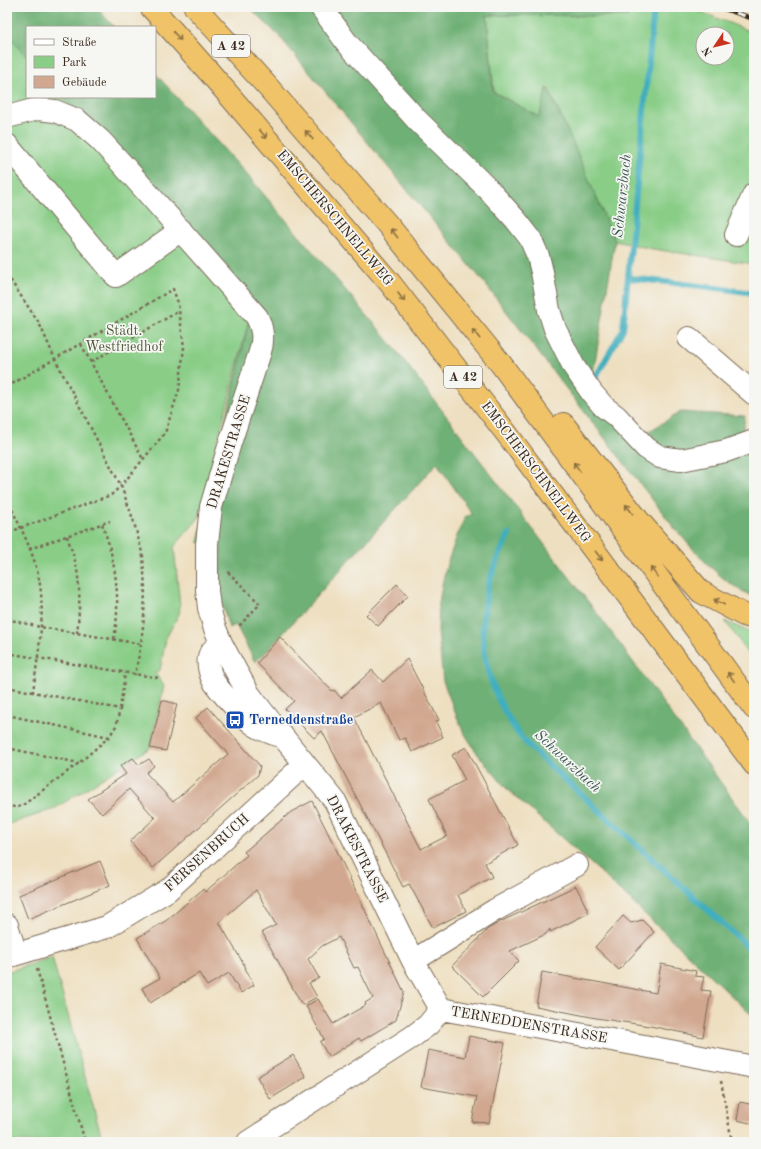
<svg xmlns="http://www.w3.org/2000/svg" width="761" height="1149" font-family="'Old Standard TT',serif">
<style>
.green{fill:#89cd87;stroke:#627c52;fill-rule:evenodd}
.forest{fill:#6eb074;stroke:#546d49}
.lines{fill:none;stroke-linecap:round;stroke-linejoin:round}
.stream{stroke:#40aebe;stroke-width:6}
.building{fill:#d1a78f}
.minor-casing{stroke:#7a6957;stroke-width:24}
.highway-casing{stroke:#7a6957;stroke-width:24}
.path{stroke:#7a6957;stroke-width:2.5;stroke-dasharray:3 3;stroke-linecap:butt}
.minor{stroke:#fff;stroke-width:22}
.highway{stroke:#f0c369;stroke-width:22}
.rail-casing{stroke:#3b2a1e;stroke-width:4.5}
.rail{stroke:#f6f6f2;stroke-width:3;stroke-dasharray:9;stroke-linecap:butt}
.oneway{stroke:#8c6f40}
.labels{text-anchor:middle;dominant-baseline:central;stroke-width:3.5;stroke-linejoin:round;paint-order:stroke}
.shield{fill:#f6f6f2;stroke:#73675e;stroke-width:1}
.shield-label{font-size:13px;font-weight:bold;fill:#3b2a1e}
.street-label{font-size:14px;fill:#3b2a1e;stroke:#f6f6f2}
.park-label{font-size:14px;fill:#525b3e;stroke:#f6f6f2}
.transit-label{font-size:14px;font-weight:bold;fill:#164399;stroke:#f6f6f2;text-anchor:start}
.water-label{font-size:15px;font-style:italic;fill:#3d5856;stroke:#f6f6f2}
</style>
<rect width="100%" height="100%" fill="#f6f6f2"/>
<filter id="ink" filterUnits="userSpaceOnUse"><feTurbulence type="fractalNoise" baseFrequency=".025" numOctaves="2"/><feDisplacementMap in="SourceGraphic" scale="8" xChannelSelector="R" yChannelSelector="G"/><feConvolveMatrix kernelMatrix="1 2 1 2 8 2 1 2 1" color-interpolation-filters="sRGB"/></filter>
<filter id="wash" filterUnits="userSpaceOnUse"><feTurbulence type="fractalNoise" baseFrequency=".012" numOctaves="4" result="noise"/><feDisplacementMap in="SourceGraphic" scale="16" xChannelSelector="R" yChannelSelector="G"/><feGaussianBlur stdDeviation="0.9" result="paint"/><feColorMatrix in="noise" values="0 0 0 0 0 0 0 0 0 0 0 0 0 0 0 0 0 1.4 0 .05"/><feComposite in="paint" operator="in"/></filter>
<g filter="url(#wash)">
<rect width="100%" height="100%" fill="#eedfc0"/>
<path class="green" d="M627 7H689L754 33V264L653 249 615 241 570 136 548 88 539 117 494 92 487 15 627 16ZM703 34H727V58H703Z
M7 35 27 57V97H63L252 307 198 519 174 547 180 606 179 614 166 638 160 670 155 673 164 686 150 748 54 809 7 825Z
M725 621 747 631 754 633V661Z
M52 957 103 1142H7V972Z"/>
<path class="forest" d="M7 7H96L114 27H27V57L7 35Z
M249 7H627L628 16 487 15 493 92 539 117 547 88 570 136 615 241 592 380 641 436 681 412 745 416 741 448 754 445V597C722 583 699 556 676 530L482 280 279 36Z
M155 73 249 177 389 341 606 625 754 828V1017L598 870 507 789 479 756 463 731 455 712 443 681 438 631 439 603 442 585 447 564 457 536 465 517 472 514 437 463 269 649 255 662 236 625 229 628 222 604 219 591 221 546 198 542 252 307 63 97H155Z"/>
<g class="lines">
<path class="stream" d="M629 278 693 285 754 293
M594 380 623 329 654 7
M509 534C501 551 492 569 488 587 477 635 484 680 511 722 514 727 517 732 521 737 526 743 532 749 538 755L754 952"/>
</g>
<g id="blocks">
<path class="building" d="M397 584 408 596 378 626 366 615Z
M280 637 332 691 334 690 341 698 372 670 383 682 407 659 439 720 436 722 443 737 412 752 405 738 399 740 381 703 354 717 421 849 447 836 429 799 465 780 452 755 466 747 518 845 485 863 492 877 458 895 466 911 433 928 409 884 403 887 322 731 314 738 285 709 294 701 257 663Z
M162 700 177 704 166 751 150 748Z
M208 707 260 766 258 775 153 868 130 841 155 818 129 789 102 814 88 799 126 774 120 766 133 758 139 765 149 759 154 766 146 773 173 802 228 754 196 718Z
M312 801 334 845 404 992 396 1020 361 1041 359 1038 329 1057 320 1042 324 1039 306 1006 318 999 333 1024 366 1005 365 1003 373 998 358 967 354 968 339 937 322 946 308 959 319 978 309 983 317 997 302 1005 262 932 276 925 256 890 219 922 246 968H245L254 985 241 993 229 973 207 986 199 973 150 1003 142 988 160 978 137 938 167 920 203 889 205 892 247 855 244 852 291 812Z
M100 861 110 885 28 919 19 895Z
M576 886 589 913 550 932V929L546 934 510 951 519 961 483 997 452 966 488 929 500 922Z
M623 916 631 923 642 920 654 932 619 970 595 947Z
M661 964 696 971 695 976 704 977 701 990 711 991 703 1037 650 1026 596 1018 536 1006 542 972 656 993Z
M469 1036 505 1043 489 1123 472 1122 477 1097 421 1087 428 1050 465 1057Z
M293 1055 306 1077 270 1099 257 1077Z
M740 1102 754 1105V1124L737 1120Z"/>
</g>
</g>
<g filter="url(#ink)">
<use href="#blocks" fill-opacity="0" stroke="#7a6957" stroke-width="1"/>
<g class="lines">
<defs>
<path id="minor" d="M321 7 347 43 418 121 488 189 516 220 530 238 538 256 542 272 549 310 555 329 574 367 592 393 604 407 616 416 646 448 660 457 681 460 726 451 754 441
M7 117 37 109 55 111 77 120 100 140 123 165 257 317C263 329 264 339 260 352L230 443 211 507 207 544V590L209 608 214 626 222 645 236 671 249 694 262 711 335 801 413 961 441 1009
M7 145 116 276 181 230
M736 235 754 194
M689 338 754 394
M222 645C219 647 214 648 212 651 206 658 209 670 212 678 216 688 243 716 252 723 259 729 269 732 277 735
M7 925 16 954
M7 957 107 927 168 890 305 764
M413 961 495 910 577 865
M248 1142 412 1037 428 1025 441 1009 639 1045 754 1067"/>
<path id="highway" d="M151 7 210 73 390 283 507 434 754 764
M195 7 267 86 387 224 501 364 754 708
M563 424 638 520 701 592 744 615 754 618"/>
</defs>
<use href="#minor" class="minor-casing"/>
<use href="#highway" class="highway-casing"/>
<path class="path" d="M7 275 39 323 55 359 121 486 133 519 143 556 145 588 144 618 141 644 135 675
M81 344 143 459
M91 362 179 311
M7 387 173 289 178 303 184 347 179 390 165 433 121 486 111 495 7 533
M7 499C17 521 30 544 36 567 48 606 38 652 33 692L120 709 116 726 109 737 79 763 23 805 16 808 7 804
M102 524C116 560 121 601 114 639
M67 536C69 543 72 550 74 557 81 582 80 608 77 633
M29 549 110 521
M228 572 260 604 239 626
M7 619 40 627 141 644
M7 653 159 678
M7 687 33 692
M120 709 125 673
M7 715 109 737
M7 748 79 763
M37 969 85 1142
M721 1081 732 1142"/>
<use href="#minor" class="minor"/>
<use href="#highway" class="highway"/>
<defs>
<path id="rail" d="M719 7 754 19"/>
</defs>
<use href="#rail" class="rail-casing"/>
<use href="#rail" class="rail"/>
</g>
<defs><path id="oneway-shaft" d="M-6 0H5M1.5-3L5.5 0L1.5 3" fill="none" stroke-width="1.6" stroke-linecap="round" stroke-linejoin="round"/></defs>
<g class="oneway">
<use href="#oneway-shaft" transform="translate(177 36) rotate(48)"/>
<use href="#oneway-shaft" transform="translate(263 134) rotate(50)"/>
<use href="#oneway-shaft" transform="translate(309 135) rotate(-131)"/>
<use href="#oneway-shaft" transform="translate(394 233) rotate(-129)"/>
<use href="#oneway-shaft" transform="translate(401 297) rotate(52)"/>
<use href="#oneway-shaft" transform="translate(476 334) rotate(-129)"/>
<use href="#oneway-shaft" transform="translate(577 467) rotate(-126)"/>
<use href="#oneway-shaft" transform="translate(629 509) rotate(-128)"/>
<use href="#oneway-shaft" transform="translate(599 556) rotate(53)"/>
<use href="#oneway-shaft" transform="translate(654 572) rotate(-126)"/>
<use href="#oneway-shaft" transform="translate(719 602) rotate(-152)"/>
<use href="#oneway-shaft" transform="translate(731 677) rotate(-126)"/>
</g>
</g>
<defs>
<symbol id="bus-square" viewBox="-11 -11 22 22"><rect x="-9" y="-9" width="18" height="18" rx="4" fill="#1a4fb4" stroke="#f6f6f2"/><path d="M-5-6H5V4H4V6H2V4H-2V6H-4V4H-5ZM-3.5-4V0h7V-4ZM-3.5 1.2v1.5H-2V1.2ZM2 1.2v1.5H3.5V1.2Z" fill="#fff"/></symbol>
</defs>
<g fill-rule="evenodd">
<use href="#bus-square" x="224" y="709" width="22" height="22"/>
</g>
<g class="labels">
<g class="shield">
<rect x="212" y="35" width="38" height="22" rx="3"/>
<rect x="444" y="366" width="38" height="22" rx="3"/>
</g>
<g class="shield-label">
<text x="231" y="46">A 42</text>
<text x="463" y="377">A 42</text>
</g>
<g class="street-label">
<text transform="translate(335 218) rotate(50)">EMSCHERSCHNELLWEG</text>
<text transform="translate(229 452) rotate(-73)">DRAKESTRASSE</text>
<text transform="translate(536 472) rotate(53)">EMSCHERSCHNELLWEG</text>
<text transform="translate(357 849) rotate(63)">DRAKESTRASSE</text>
<text transform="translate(207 853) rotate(-42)">FERSENBRUCH</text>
<text transform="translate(529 1025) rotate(10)">TERNEDDENSTRASSE</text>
</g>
<g class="park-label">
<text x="124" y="331">Städt.<tspan x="124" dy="16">Westfriedhof</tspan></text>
</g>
<g class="transit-label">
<text x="249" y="720">Terneddenstraße</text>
</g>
<g class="water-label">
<text transform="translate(623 196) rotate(-84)">Schwarzbach</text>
<text transform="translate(567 762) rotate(43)">Schwarzbach</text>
</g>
</g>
<rect width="761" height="1149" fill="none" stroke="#f6f6f2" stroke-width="24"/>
<rect x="26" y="26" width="130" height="72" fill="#f6f6f2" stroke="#aba49d"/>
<rect x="34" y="39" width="20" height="6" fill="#ffffff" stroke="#aba49d"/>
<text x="62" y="46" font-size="12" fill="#3b2a1e">Straße</text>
<rect x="34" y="56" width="20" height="12" fill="#89cd87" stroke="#aba49d"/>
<text x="62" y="66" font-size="12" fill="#3b2a1e">Park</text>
<rect x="34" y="76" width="20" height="12" fill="#d1a78f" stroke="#aba49d"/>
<text x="62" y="86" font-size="12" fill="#3b2a1e">Gebäude</text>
<g transform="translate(715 46) rotate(235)"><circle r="19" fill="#f6f6f2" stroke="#aba49d"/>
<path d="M0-3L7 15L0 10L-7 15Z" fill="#c8321e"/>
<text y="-6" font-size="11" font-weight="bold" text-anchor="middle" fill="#3b2a1e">N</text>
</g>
</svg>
